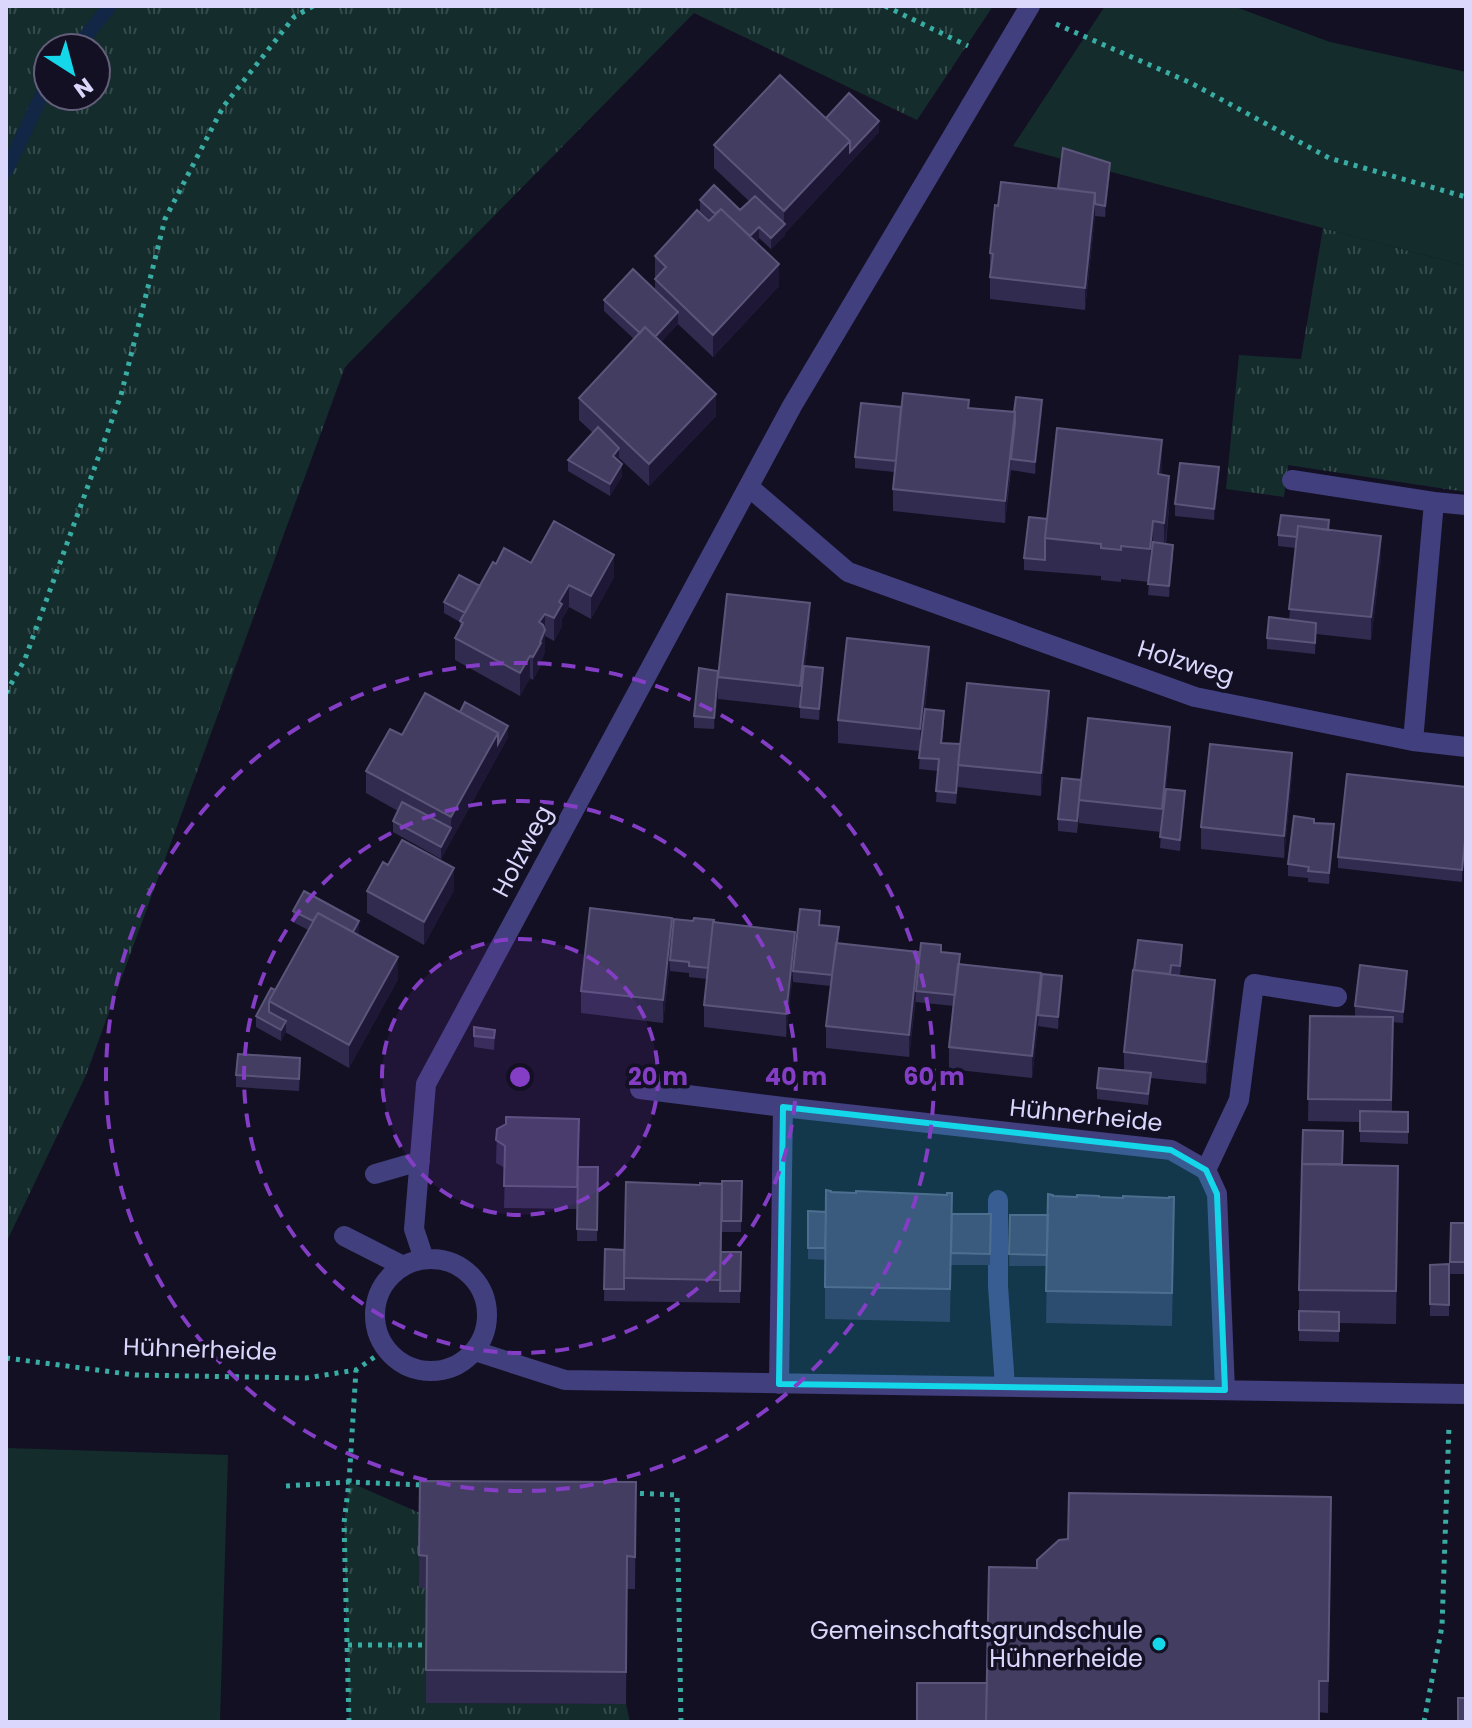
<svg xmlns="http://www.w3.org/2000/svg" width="1472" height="1728" font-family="Poppins,sans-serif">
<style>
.grass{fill:url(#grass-tufts);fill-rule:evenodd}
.park{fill:#142d2c}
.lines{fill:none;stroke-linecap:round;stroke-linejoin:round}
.stream{stroke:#122646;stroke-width:14}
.path{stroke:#39ada4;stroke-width:5;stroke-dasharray:4 6;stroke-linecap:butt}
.minor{stroke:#413f7e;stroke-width:20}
.wall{fill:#322b50}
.shaded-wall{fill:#1e1836}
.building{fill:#443d62;stroke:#5b557a;stroke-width:2}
.marked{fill:#14d7ea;fill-opacity:0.2;stroke:#14d7ea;stroke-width:6;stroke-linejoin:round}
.ring{fill:none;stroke:#843dc5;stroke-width:4;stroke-dasharray:14 10}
.poi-dot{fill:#14d7ea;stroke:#131023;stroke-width:3}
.labels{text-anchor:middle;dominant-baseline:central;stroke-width:7;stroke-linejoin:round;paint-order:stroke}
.street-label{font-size:24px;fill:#dad6fc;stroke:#131023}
.poi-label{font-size:24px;fill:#dad6fc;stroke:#131023;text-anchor:end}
.centre{fill:#843dc5;stroke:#131023;stroke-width:4}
.ring-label{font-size:24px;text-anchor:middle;font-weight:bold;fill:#843dc5;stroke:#131023;stroke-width:7;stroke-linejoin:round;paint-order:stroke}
</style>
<defs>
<pattern id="grass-tufts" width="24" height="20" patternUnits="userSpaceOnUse" patternTransform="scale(2)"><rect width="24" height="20" fill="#142d2c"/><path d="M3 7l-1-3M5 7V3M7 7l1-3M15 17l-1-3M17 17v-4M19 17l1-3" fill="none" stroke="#364b4c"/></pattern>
</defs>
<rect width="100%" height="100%" fill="#131023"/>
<path class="grass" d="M6 6H993L917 120 694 13 345 367 86 1075 6 1243ZM48 48H96V96H48Z
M1323 228 1466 266V492L1288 465 1284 497 1226 489 1239 355 1301 359Z
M349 1482 420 1513V1588H427L426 1703 626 1704 630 1722H349L344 1523Z"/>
<path class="park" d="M1105 6H1233L1330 42 1466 72V266L1013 146Z
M6 1448 228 1455 220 1722H6Z"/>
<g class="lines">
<path class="stream" d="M76 48 110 6
M6 171 48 82"/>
<path class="path" d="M885 6 968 46
M1056 24 1191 83 1329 158 1466 197
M6 693 25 659 121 395 165 219 223 107 294 17 313 6
M6 1358 135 1375 306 1378 356 1370 386 1349
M286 1486 349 1482 424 1485
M630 1493 677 1495 681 1722
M348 1645H426
M349 1722 344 1523 349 1482 356 1370
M1424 1722 1442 1626 1449 1425"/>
<path class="minor" d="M1292 480 1434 502
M749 487 848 572 1195 697 1413 741 1466 747
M1413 741 1434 502 1466 505
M640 1089 783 1107
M1206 1170 1239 1100 1254 984 1337 997
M375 1174 420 1161
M998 1200V1286L1005 1387
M344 1236 403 1266
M375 1315a56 56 0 1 1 112 0a56 56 0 1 1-112 0Z
M424 1259 414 1229 426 1084 792 406 1030 6
M475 1351 565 1380 1466 1394
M779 1384 783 1107 1171 1150 1206 1170 1217 1194 1225 1390"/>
</g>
<path class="wall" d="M826 118 879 132 785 233V235L771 249 759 238 756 242 779 286 713 357 678 324 661 342 716 416 649 486 619 458 618 461 622 476 610 496 568 471V460L593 433 579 420V398L634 339 604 311V300L655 290V256L710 220 700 211V200L740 210 749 201 714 168V145Z
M1110 174 1105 217 1095 216 1085 310 990 299V253L998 206Z
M901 407 969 408 1014 412 1042 411 1035 474 1011 470 1005 523 893 511V489L894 472 855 468V457Z
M1162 474 1169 508 1166 544 1173 556 1169 597 1148 595 1149 582 1121 579V582L1101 580V576L1024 570V558L1047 519Z
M1219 478 1214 520 1175 516V504Z
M1329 530 1381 558 1371 640 1316 634 1315 654 1267 649V638L1289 620 1296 548 1278 546V535Z
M531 563 614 577 591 619 569 607 562 619V626L554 641 545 636V652L541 661V665L533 680 530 678 520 696 455 660V638L460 628V622L444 613V602L480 586 496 564Z
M810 626 805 666 823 679 819 720 800 718V708L718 699V693L714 729 694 728V716L718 671Z
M929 669 925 709 944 723 942 743 960 744 1049 713 1041 796 958 787V781L956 804 936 802 938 771 919 769 920 751 838 743V720Z
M402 735 508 737 441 859 393 832V821L398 811 366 793V771Z
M1170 749 1166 789 1185 803 1180 851 1160 848 1161 832 1079 823V816L1077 833 1058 831V819L1081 780Z
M1292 775 1284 858 1201 849V827Z
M1466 787 1462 882 1338 868V857Z
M1314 823 1334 836 1329 884 1308 882V878L1288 876V864Z
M454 890 424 945 367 913V891Z
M293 911 359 933 357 935 398 979 349 1068 285 1032 281 1041 256 1027V1016L275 990 308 930 293 922Z
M714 922 795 952 819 925 839 938 838 943 918 969 941 952 960 964 1041 986 1062 988 1058 1029 1038 1026V1024L1032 1078 949 1069V1047L954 1006 916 1002V997L909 1057 826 1048V1026L831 986 793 982V972L786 1037 704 1027V1005L707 979 689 977V973L670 971V962L663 1023 581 1013V991L672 939Z
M1182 957 1180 975 1215 1002 1206 1084 1151 1078 1148 1105 1097 1099V1088L1124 1071V1052L1133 970Z
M1407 982 1403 1023 1393 1022 1392 1112H1408V1144L1360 1142V1122L1308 1121 1310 1016 1355 1017V1006Z
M474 1027 495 1030 494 1050 474 1047Z
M300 1070 299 1091 236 1087V1075Z
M497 1129 578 1167H598L597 1241H577L578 1171 577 1209 504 1208 505 1168 496 1163Z
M1342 1164 1398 1198 1396 1324 1339 1323V1342L1299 1341V1290Z
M742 1181 741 1232H722V1252H741L740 1303 604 1301 605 1249 624 1250 700 1185Z
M831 1192 952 1214H991L990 1265H951L950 1322 825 1319V1260L808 1259V1211L826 1212Z
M1053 1196 1099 1197 1174 1229 1172 1326 1046 1323 1047 1266H1009L1010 1215H1048Z
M1451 1223H1466V1274H1450Z
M1449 1264V1316H1430V1265Z
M420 1481 636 1482 635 1589H627L626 1704 426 1703V1588H419Z
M1331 1530 1328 1713 987 1683 1037 1568Z"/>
<path class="shaded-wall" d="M879 121V132L785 233V235L771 249V238L784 225V211L850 141Z
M1110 163V174L1105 217V206Z
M1095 193V215L1085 310V288Z
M759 227V238L744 253V241Z
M779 264V286L713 357V335Z
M678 312V324L650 354V342Z
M716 394V416L649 486V464Z
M1042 400V411L1035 474V462Z
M1015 412V435L1011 459 1005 523V501Z
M1162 440V472L1158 506V474Z
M619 448V459L613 467V456Z
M622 464V476L610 496V484Z
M1219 467V478L1214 520V509Z
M1169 476V508L1164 555V523Z
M1153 521V554L1150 582V549Z
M1381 536V558L1371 640V617Z
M1173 545V556L1169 597V586Z
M614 555V577L591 619V596Z
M569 585V607L562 619V626L554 641V618L559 602Z
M810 603V626L800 708V686Z
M545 614V652L541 661V665L533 680V657L539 622Z
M929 647V669L920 751V729Z
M530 656V678L520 696V673Z
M823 668V679L819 720V709Z
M718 682V693L714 729V718Z
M1049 691V713L1041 796V773Z
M508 726V737L441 859V847L451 828V817L498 733Z
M1170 727V749L1162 832V809Z
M1292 753V775L1284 858V836Z
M1185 791V803L1180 851V840Z
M1334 824V836L1329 884V873Z
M1466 830V841L1462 882V870Z
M454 868V890L424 945V922Z
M672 918V940L663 1023V1000Z
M359 921V933L348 952V940Z
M795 932V954L786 1037V1014Z
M918 952V975L909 1057V1035Z
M398 957V979L349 1068V1045Z
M1407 971V982L1403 1023V1012Z
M1041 973V996L1032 1078V1056Z
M1062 976V988L1058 1029V1017Z
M1215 980V1002L1206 1084V1062Z
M286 1021V1032L281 1041V1030Z"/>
<path class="building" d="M780 75 850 141 784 211 714 145Z
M849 93 879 121 850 152V141L826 118Z
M1063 148 1110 163 1105 206 1095 204V193L1058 188Z
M1001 182 1095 193 1085 288 990 277 993 254 990 253 995 205 998 206Z
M714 185 740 210 755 196 785 224 771 238 759 227 750 236 721 209 715 214 700 200Z
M721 209 779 264 713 335 655 279 666 267 655 256 697 210 709 221Z
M633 269 678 312 655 337 645 327 640 333 604 300Z
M645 327 716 394 649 464 579 398Z
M903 393 969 400 968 408 1015 412 1005 501 893 489Z
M1016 397 1042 400 1035 462 1011 459 1015 423V412H1014Z
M861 403 901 407 896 461 855 457Z
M598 427 619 448 613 456 622 464 610 484 568 460Z
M1057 428 1162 440 1158 474 1169 476 1164 523 1153 521 1150 549 1121 546V550L1101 548V544L1045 538Z
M1180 463 1219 467 1214 509 1175 504Z
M1281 515 1329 520 1328 530 1298 526 1297 537 1278 535Z
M1029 517 1047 519 1045 538V560L1024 558Z
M554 521 614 555 591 596 569 585 559 602 562 604 554 618 545 614 539 622 543 625 545 630 540 642 541 643 533 657 530 656 520 673 455 638 463 623 460 621 493 562 496 564 504 548 531 563Z
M1298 526 1381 536 1371 617 1289 609Z
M1153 542 1173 545 1169 586 1148 584Z
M459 575 480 586 465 613 444 602Z
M727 594 810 603 800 686 718 677Z
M1269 617 1316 623 1315 643 1267 638Z
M847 638 929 647 920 729 838 720Z
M804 666 823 668 819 709 800 707Z
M699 668 718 671 714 718 694 716Z
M967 683 1049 691 1041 773 958 765Z
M425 693 498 733 451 817 366 771 390 729 402 735Z
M465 702 508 726 498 744V733L460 712Z
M925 709 944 711 941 743 960 744 956 793 936 791 939 759 919 758Z
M1088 718 1170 727 1162 809 1079 800Z
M1210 744 1292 753 1284 836 1201 827Z
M1347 774 1466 787V830L1462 870 1338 857Z
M1062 778 1081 780 1077 821 1058 819Z
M1166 789 1185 791 1180 840 1160 837Z
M402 802 451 828 441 847 393 821Z
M1294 816 1314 819V823L1334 824 1329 873 1308 871 1309 867 1288 864Z
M402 840 454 868 424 922 367 891 383 862 388 865Z
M304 891 359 921 353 932 318 913 313 921 293 911Z
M590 908 672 918 663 1000 581 991Z
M800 909 820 911 819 925 839 927 832 975 793 971Z
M318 913 398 957 349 1045 269 1001Z
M694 918 714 920V922H713L708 968 689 966V962L670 960 674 919 693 921Z
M713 922 795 932 786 1014 704 1005Z
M1138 940 1182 945 1180 966 1171 965 1170 974 1134 970Z
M836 943 918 952 909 1035 826 1026Z
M921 943 941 945V952L960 954 955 995 916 991Z
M958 964 1041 973 1032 1056 949 1047Z
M1360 965 1407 971 1403 1012 1355 1006Z
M1133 970 1215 980 1206 1062 1124 1052Z
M1042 974 1062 976 1058 1017 1038 1015Z
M271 988 275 990 269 1001V1012L286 1021 281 1030 256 1016Z
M1310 1016 1393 1017 1391 1100 1308 1099Z
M474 1027 495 1030 494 1038 474 1036Z
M238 1054 300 1058 299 1079 236 1075Z
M1099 1068 1151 1073 1148 1094 1097 1088Z
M1360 1111 1408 1112V1132L1360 1131Z
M506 1117 579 1119 577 1187 504 1186 505 1146 496 1140 497 1129 506 1124Z
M1303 1130 1343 1131 1342 1164H1302Z
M1302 1164 1398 1166 1396 1291 1299 1290Z
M578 1167H598L597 1230 577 1229Z
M722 1181H742L741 1221H722Z
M626 1182 700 1185V1183L722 1184 720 1280 624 1278Z
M826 1190 831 1191V1192L856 1193V1191L947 1195V1193H952L950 1289 825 1287Z
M1048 1194 1053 1195V1196L1077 1197V1195L1099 1196V1197L1123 1198V1196L1169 1198V1197H1174L1172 1293 1046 1291Z
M808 1211 826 1212 825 1248H808Z
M952 1214H991L990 1254 951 1253Z
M1010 1215H1048L1047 1255 1009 1254Z
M1451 1223H1466V1262H1450Z
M605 1249 624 1250V1289H604Z
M721 1252H741L740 1291H720Z
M1449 1264V1305L1430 1304V1265Z
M1299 1311 1339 1312V1331L1299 1330Z
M420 1481 636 1482 635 1557 627 1556 626 1672 426 1670 427 1556 419 1555Z
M1069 1493 1331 1497 1328 1681H1319V1722H986L989 1567 1037 1568V1560L1059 1540 1068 1539Z
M917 1683H987L986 1722H917Z
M1458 1698H1466V1722H1458Z"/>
<path class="marked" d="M783 1107 1171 1150 1206 1170 1217 1194 1225 1390 779 1384Z"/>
<circle cx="520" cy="1077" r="138" fill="#843dc5" fill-opacity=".12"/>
<g class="ring">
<circle cx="520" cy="1077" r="138"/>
<circle cx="520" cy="1077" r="276"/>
<circle cx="520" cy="1077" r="414"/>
</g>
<circle class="poi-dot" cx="1159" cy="1644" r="8"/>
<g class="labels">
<g class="street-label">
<text transform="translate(1186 662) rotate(17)">Holzweg</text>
<text transform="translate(522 851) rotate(-62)">Holzweg</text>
<text transform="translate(1086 1115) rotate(6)">Hühnerheide</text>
<text transform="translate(200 1349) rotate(2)">Hühnerheide</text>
</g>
<g class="poi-label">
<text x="1143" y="1630">Gemeinschaftsgrundschule<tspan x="1143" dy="28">Hühnerheide</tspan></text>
</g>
</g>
<circle cx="520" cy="1077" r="12" class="centre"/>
<g class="ring-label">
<text x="658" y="1085">20 m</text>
<text x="796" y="1085">40 m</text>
<text x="934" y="1085">60 m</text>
</g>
<rect width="1472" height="1728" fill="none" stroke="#dad6fc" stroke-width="16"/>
<g transform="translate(72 72) rotate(144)"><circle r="38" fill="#131023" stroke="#635f7a" stroke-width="2"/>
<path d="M0-6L14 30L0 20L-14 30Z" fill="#14d7ea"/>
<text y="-12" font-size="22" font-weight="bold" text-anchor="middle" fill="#dad6fc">N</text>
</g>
</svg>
